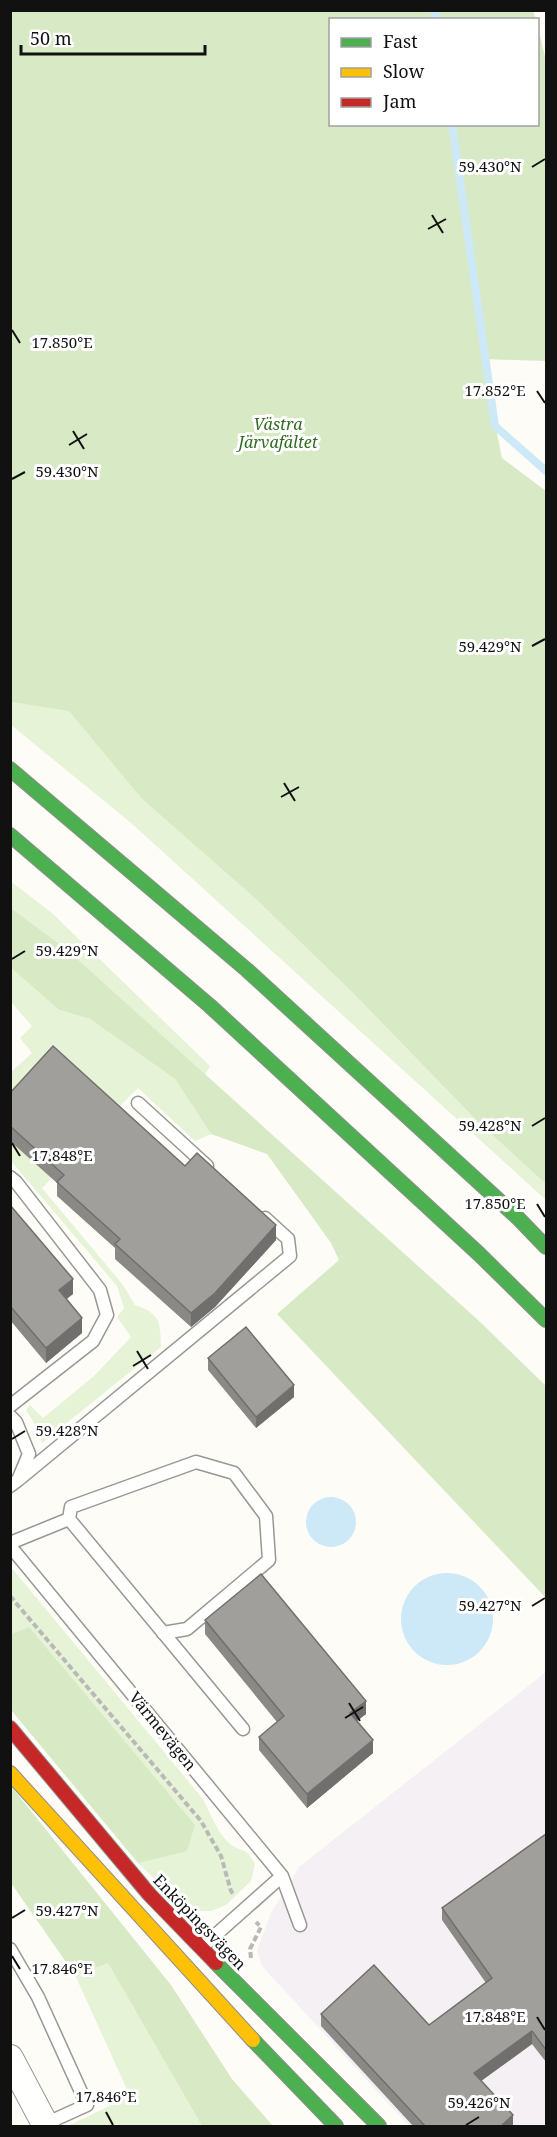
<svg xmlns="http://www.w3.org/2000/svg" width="557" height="2137" font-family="'Noto Serif',serif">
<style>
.industrial{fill:#f5f0f3}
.green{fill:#e7f3d7}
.forest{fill:#d8eac5}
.water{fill:#cde8f7}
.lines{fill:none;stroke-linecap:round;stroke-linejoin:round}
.stream{stroke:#cde8f7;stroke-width:8}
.lane-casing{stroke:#979795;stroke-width:15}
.street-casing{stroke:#979795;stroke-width:28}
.fast-casing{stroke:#8e8d8b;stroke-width:16}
.slow-casing{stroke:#8e8d8b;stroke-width:16}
.jam-casing{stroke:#8e8d8b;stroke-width:16}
.path{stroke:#b9b9b8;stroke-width:4;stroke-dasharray:6 3;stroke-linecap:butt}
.lane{stroke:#fffffe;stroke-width:12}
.street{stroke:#fffffe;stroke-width:26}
.fast{stroke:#4caf50;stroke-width:14}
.slow{stroke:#ffc107;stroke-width:14}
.jam{stroke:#c62828;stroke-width:14}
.wall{fill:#8a8986}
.shaded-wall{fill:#716f6d}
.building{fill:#a19f9c;stroke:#716f6d;stroke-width:1.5}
.ticks{fill:none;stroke:#111;stroke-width:2}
.labels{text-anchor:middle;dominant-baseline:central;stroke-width:6;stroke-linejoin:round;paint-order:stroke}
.park-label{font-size:16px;font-style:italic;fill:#2f6b1f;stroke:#fff}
.street-label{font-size:16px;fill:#111;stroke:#fff}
.ticks-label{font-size:15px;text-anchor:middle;fill:#111;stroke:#fff;stroke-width:6;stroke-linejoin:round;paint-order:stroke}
</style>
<rect width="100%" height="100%" fill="#fdfcf7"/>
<path class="industrial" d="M546 1672V2126H409L262 1966 257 1950 271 1913 299 1867Z"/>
<path class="green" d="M11 702 69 710 141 798 259 902 352 992 479 1123 546 1184V1200L130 822 11 725Z
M10 881 52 913 210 1066 205 1075 66 950 11 908Z
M11 968 59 1010 90 1019 175 1079 211 1134 195 1141 138 1088 112 1114 11 1108V1072L32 1053 20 1038 32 1026 11 1002Z
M10 1141 52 1178 42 1188 123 1285 135 1305C161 1314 160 1322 161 1347L42 1443 37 1428 26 1410 30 1405 43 1418 94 1376 131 1337 117 1317 124 1308 117 1286 11 1161Z
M11 1567 203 1799C210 1813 218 1834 230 1844 244 1854 245 1845 255 1864L251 1881 226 1905 211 1911H188L138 1863 29 1627 11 1634Z
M108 1962 202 2126H68L130 2096 75 1975Z"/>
<path class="forest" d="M11 10 533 11 536 19 330 20V124H538V27L546 61V361L482 359 502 458 546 491V1184L479 1123 352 992 259 902 141 798 69 711 11 702Z
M11 908 66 949 478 1320 546 1386V1598L277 1314 339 1260 331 1243 267 1154 211 1134 175 1079 90 1019 59 1010 11 968Z
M29 1627 195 1825 187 1851 138 1863 11 1710V1634Z
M10 1785 171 1985 232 2079 273 2126H202L108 1963 75 1975 11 1883Z"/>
<path class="water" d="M306 1522a25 25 0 1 1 50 0a25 25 0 1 1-50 0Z
M401 1619a46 46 0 1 1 92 0a46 46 0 1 1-92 0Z"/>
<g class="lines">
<path class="stream" d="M435 10 436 20
M452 124 495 426 546 471"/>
<defs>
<path id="lane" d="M138 1103 207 1166
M10 1177 16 1182 100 1290 107 1315 93 1341 10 1406
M10 1416 16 1422 29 1454 18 1480 10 1486
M18 1480 290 1256 288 1239 265 1218
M69 1519 71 1507 196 1462 234 1473 266 1516 269 1560 187 1629 163 1633
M10 1543 69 1519 243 1729
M10 1546 282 1876 300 1925
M202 1947 282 1876
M10 1949 38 1997 87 2105 45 2124"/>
<path id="street" d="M10 2058 46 2126"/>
<path id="fast" d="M10 769 247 970 517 1217 546 1247
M10 835 210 1006 479 1254 546 1320
M216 1963 379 2126
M253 2040 336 2126"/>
<path id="slow" d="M10 1773 253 2040"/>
<path id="jam" d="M10 1728 149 1894 216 1963"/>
</defs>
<use href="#lane" class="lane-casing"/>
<use href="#street" class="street-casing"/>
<use href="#fast" class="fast-casing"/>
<use href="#slow" class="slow-casing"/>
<use href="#jam" class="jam-casing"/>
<path class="path" d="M10 1596 201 1821 221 1856 231 1891 234 1895
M251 1958 250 1949 261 1927 256 1922"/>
<use href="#lane" class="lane"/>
<use href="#street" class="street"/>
<use href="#fast" class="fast"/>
<use href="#slow" class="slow"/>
<use href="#jam" class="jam"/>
</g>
<path class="wall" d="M10 1093 185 1166 276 1240 215 1307 191 1327 115 1259V1248L57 1196V1183L10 1141Z
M10 1205 73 1294 66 1299 82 1333 46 1363 10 1320Z
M208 1358 294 1397 256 1428 208 1370Z
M205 1620 366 1714 357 1721 373 1753 307 1808 259 1750V1737L277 1722 205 1634Z
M546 1834V2062L532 2044 481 2081 513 2127H414L321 2026V2014L429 2025 486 1983 442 1920V1908Z"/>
<path class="shaded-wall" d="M276 1225V1240L215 1307 191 1327V1313Z
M73 1279V1294L59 1305V1290Z
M82 1318V1333L46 1363V1348Z
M294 1385V1397L256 1428V1417Z
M366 1701V1714L350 1726V1713Z
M373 1740V1753L307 1808V1794Z
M532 2031V2044L474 2086V2073Z
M513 2115V2127H500Z"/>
<path class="building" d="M53 1046 185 1166 197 1153 276 1225 215 1293 191 1313 115 1244 120 1239 57 1182 64 1175 10 1126V1093Z
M10 1205 73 1279 59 1290 82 1318 46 1348 10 1306Z
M246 1327 294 1385 256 1417 208 1358Z
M261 1574 366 1701 350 1713 373 1740 307 1794 259 1737 284 1716 205 1620Z
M546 1834V2050L532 2031 474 2073 513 2115 500 2127H426L321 2014 374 1965 429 2025 492 1978 442 1908Z"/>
<path class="ticks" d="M532 167 545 159M432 215 443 233M428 229 446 219M12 330 20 343M537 391 545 403M73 431 84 449M69 445 87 434M12 479 25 472M532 646 545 639M284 783 295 801M281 797 299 787M12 959 25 951M532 1126 545 1118M12 1143 20 1156M537 1204 545 1217M137 1351 148 1369M133 1366 151 1355M12 1439 25 1431M532 1606 545 1598M349 1703 360 1721M345 1718 363 1707M12 1918 25 1910M12 1956 20 1969M537 2017 545 2030M106 2112 113 2125M466 2125 479 2117"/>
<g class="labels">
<g class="park-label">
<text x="278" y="424">Västra<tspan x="278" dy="18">Järvafältet</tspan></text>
</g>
<g class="street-label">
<text transform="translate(163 1731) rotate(51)">Värmevägen</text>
<text transform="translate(200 1922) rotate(46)">Enköpingsvägen</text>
</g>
</g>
<g class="ticks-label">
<text x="490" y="172">59.430°N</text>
<text x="62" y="348">17.850°E</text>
<text x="495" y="396">17.852°E</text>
<text x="67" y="477">59.430°N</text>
<text x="490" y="652">59.429°N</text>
<text x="67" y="956">59.429°N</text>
<text x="490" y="1131">59.428°N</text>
<text x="62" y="1161">17.848°E</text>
<text x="495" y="1209">17.850°E</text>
<text x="67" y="1436">59.428°N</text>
<text x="490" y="1611">59.427°N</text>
<text x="67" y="1916">59.427°N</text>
<text x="62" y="1974">17.846°E</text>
<text x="495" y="2022">17.848°E</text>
<text x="106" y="2102">17.846°E</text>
<text x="479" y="2108">59.426°N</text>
</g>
<rect width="557" height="2137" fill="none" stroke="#111111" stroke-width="24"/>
<rect x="329" y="18" width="210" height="108" fill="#ffffff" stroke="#a0a0a0" stroke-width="1.5"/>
<rect x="341" y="38" width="30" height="9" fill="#4caf50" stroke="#a0a0a0" stroke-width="1.5"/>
<text x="383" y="48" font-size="18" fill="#111111">Fast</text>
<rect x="341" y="68" width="30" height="9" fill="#ffc107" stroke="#a0a0a0" stroke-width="1.5"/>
<text x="383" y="78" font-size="18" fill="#111111">Slow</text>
<rect x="341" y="98" width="30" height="9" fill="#c62828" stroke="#a0a0a0" stroke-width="1.5"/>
<text x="383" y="108" font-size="18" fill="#111111">Jam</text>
<path d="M21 45v9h184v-9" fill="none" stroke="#111111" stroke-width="3"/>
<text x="30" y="45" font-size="18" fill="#111111" stroke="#ffffff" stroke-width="4.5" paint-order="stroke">50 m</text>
</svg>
